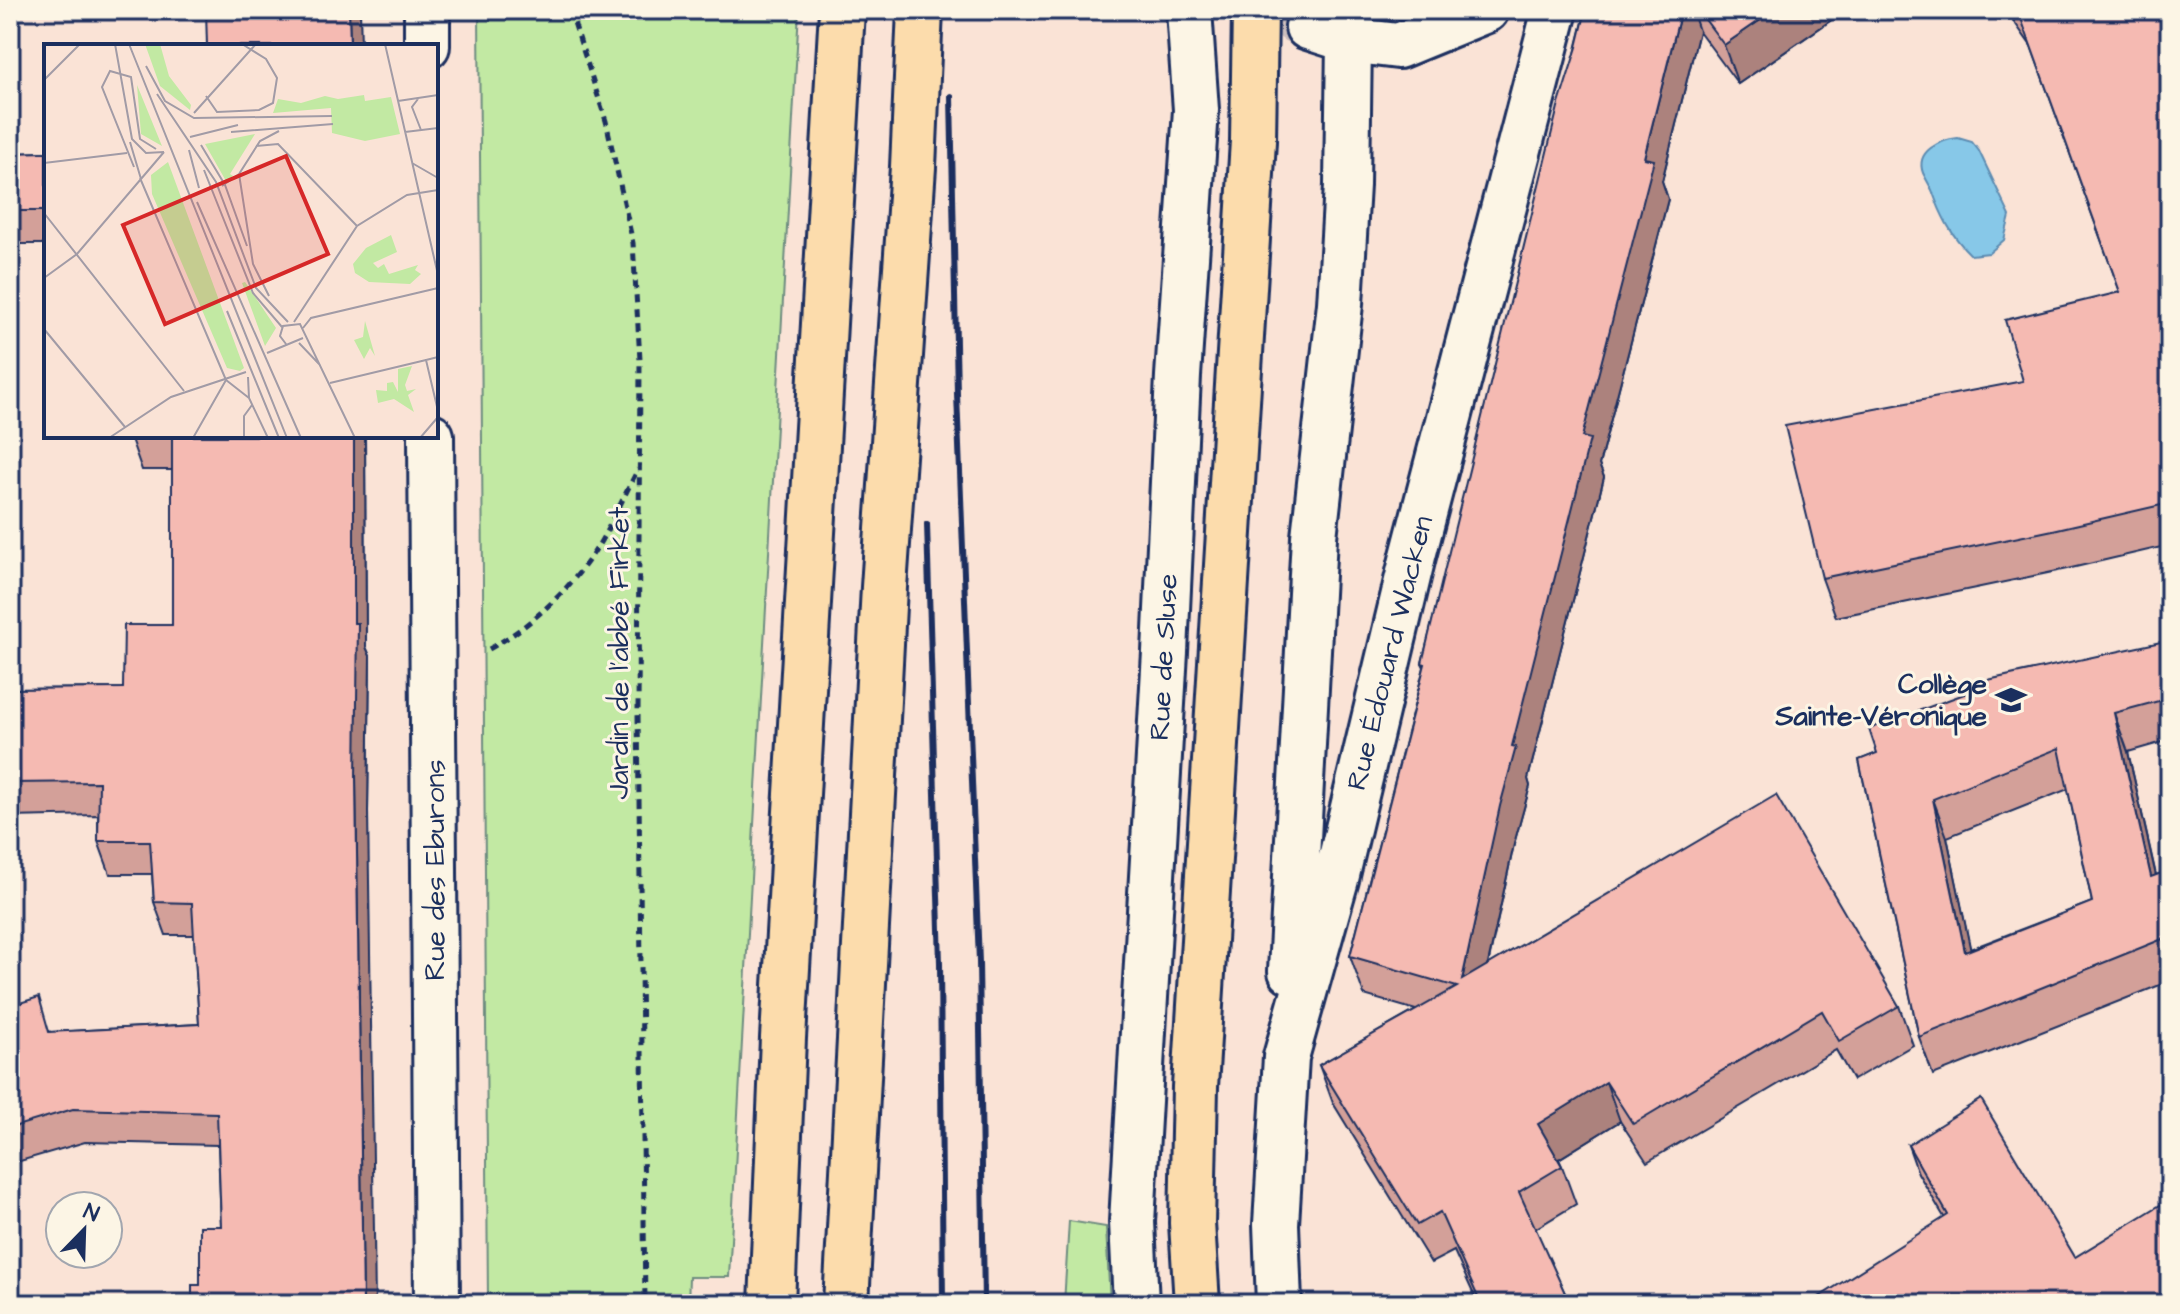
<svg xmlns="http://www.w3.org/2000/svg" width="2180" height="1314" font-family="'Architects Daughter',sans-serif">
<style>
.green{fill:#c2e9a3;stroke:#6e8c80;stroke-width:2}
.water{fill:#87c8e8;stroke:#5c8bb1;stroke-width:2}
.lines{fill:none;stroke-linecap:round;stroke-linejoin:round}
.minor-tunnel{stroke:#cdbfbe;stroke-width:44;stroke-dasharray:44 22;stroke-linecap:butt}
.minor-casing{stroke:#1b2f5e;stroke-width:50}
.highway-casing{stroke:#1b2f5e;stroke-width:50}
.path{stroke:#1b2f5e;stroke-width:5;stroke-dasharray:8 6;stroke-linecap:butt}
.minor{stroke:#fcf5e5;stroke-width:44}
.highway{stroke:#fcdcac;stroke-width:44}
.rail{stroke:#1b2f5e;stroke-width:6}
.highway-bridge-casing{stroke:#1b2f5e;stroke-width:50;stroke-linecap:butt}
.highway-bridge{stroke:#fcdcac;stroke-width:44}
.wall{fill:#d3a099;stroke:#1b2f5e;stroke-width:2;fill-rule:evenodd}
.shaded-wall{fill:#ac827d;stroke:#1b2f5e;stroke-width:2}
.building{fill:#f5bab2;stroke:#1b2f5e;stroke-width:2;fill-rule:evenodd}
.labels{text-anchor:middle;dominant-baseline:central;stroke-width:6;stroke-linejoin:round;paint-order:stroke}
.street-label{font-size:28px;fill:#1b2f5e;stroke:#fcf5e5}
.poi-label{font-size:28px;font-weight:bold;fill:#1b2f5e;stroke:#fcf5e5;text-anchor:end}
.inset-road{fill:none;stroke:#a19ba6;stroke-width:2}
.view{fill:#d62828;fill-opacity:0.15;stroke:#d62828;stroke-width:4}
.inset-edge{fill:none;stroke:#1b2f5e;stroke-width:4}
</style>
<rect width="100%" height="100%" fill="#fae3d6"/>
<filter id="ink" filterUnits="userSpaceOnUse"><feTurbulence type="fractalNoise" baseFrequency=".0125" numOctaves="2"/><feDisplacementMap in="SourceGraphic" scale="16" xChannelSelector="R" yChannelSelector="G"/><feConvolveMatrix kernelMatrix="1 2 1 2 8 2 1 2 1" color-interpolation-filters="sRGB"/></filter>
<g filter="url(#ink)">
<path class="green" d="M479 10H799L729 1277H689L688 1304H488Z
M1069 1221 1106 1227 1110 1304H1064Z"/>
<path class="water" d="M1958 138 1972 142 1979 151 2010 216 2004 240 1989 253 1971 255C1951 236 1941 215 1932 190 1929 184 1926 179 1923 173 1915 151 1940 140 1958 138Z"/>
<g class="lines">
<path class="minor-tunnel" d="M1281 10 1296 22 1308 27"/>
<defs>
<path id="minor" d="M427 10V46
M1308 27 1349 40 1398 46 1486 10
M431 436 437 1304
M1291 971 1314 537 1340 304 1347 185 1349 40 1342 10
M1136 1304 1132 1222 1165 652 1178 376 1196 110 1189 10
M1279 1304 1276 1224 1286 1057 1336 879 1413 556 1555 10"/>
<path id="highway" d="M772 1304 783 1038 842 10
M1197 1304 1192 1223 1195 1087 1253 141 1255 10"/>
</defs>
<use href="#minor" class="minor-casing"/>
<use href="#highway" class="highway-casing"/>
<path class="path" d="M570 10 606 121 633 243 640 360 638 714 645 1304
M489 649C529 627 564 595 591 557 609 530 623 498 638 469"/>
<use href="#minor" class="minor"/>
<use href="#highway" class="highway"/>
<path class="rail" d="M951 96 957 394 979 962 984 1304
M927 524 940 963 943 1304"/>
<defs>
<path id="highway-bridge" d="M846 1304 884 587 913 167 920 10"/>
</defs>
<use href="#highway-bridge" class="highway-bridge-casing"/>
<use href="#highway-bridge" class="highway-bridge"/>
</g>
<path class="wall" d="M1586 10H1846L1738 84 1699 31 1662 181 1668 199 1599 465 1604 477 1528 779 1530 786 1514 844 1488 965 1899 1006 1913 1045 1853 1080 1836 1050 1647 1162 1620 1121 1559 1159 1562 1166 1576 1204 1535 1229 1570 1304H1478L1454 1251 1431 1263 1333 1103 1319 1065 1416 1010 1364 995 1350 956 1424 667 1422 663Z
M2006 10H2170V545L2067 569 1836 617 1822 578 2023 381 2120 292 2031 46Z
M46 152V244H10V153Z
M130 436H365L366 647 370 656 368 811 200 1285 221 1226 218 1145 85 1142 10 1164V1006L51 1032 199 1024 194 935H166L154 902 152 874H110L98 841V815L10 817V689L123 688 172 625V470H142Z
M2170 640V740L2128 752 2156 875 2170 870V981L1933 1075 1919 1037 1859 760ZM2068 789 2092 902 1970 949 1947 837Z
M1908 1145 2075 1257 2170 1304 1944 1217 1918 1173Z"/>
<path class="shaded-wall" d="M349 10H360L361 46H350Z
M1681 10H1692L1699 31 1662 181 1668 199 1599 465 1604 477 1528 779 1530 786 1514 844 1476 1019 1462 980 1512 746 1644 158Z
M1775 10H1846L1738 84 1724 45Z
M354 436H365L366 647 370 656 368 811 375 1304H363L354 623Z
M2114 713 2128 752 2165 916 2151 877Z
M1933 799 1947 837 1979 990 1965 952Z
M1606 1082 1620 1121 1552 1163 1538 1124Z"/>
<path class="building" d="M206 10H349L350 46H207Z
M1586 10H1681L1644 158 1654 160 1582 437 1590 439 1512 746 1516 747 1500 806 1462 980 1776 795 1899 1006 1839 1041 1822 1011 1633 1124 1606 1082 1538 1124 1562 1166 1519 1192 1570 1304H1481L1440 1212 1417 1225 1319 1065 1457 987 1350 956 1425 664 1422 663 1453 535 1558 107 1577 47Z
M1698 10H1775L1724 45Z
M2018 10H2170V503L2053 530 1822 578 1785 426 2023 381 2005 320 2120 292Z
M46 152V211H10V153Z
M130 436H354V623H358L356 778 363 1304H192V1285H200V1226H221L217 1113 73 1109 10 1128V1006L39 997 49 1032 199 1024 192 903 154 902 150 841H98L99 782 10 783V689L123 688 124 625H172V437H130Z
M2170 640V698L2114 713 2151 877 2170 870V936L1919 1037 1859 760 1877 753 1869 729 1975 690 1974 683ZM2059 748 2092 902 1965 952 1933 799Z
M1981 1099 2075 1257 2170 1199V1304H1808L1948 1215 1908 1145Z"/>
</g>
<defs>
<symbol id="school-bare" viewBox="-9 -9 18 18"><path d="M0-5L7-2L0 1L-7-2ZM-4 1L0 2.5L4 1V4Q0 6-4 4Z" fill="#1b2f5e" stroke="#fcf5e5" stroke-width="2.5" paint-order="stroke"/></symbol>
</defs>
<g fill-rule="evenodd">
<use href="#school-bare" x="1989" y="678" width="44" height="44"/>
</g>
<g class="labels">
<g class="street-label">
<text transform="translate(619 653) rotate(-90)">Jardin de l'abbé Firket</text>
<text transform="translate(1390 653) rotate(-76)">Rue Édouard Wacken</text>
<text transform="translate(1164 657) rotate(-87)">Rue de Sluse</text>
<text transform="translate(435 870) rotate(-90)">Rue des Eburons</text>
</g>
<g class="poi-label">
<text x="1987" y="684">Collège<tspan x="1987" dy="32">Sainte-Véronique</tspan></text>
</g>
</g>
<g transform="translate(44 44)">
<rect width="394" height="394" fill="#fae3d6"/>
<path d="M101 0H116L125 32 147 61 146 66 116 42ZM93 41 118 102 97 90ZM320 51 321 57 347 53 356 90 321 97 288 89 287 64 229 69 234 55 257 59 281 52 294 55ZM211 90 186 130 189 132 182 137 161 100ZM124 118 200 324 196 327 183 324 108 150 107 131ZM347 191 353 208 329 219 334 224 340 220 345 230 374 221 371 226 377 230 366 240 325 238 311 229 309 220 322 204ZM201 238 232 284 221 302 198 239ZM321 277 331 312 326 304 320 315 310 296 319 293ZM368 322 361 341 363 347 372 345 364 351 370 368 350 355 334 359 332 346 343 347V339L349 338 354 348V325Z" fill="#c2e9a3"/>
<path class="inset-road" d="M71 0 88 95 102 109 120 108M85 0 243 394M341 0 394 231M102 22 121 57 150 74 288 72M0 36 36 0M113 50 172 138 212 244 244 278M162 52 173 68 215 66 229 59 233 34 222 15 198 0M374 55 368 63 377 86M354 57 394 51M150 69 212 0M187 88 289 80M361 88 394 84M146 93 194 81M86 98 97 135M157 101 181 141 203 202M212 102 234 100 313 182M145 106 155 144M0 119 83 109M368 119 394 134M90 123 58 43 66 27 87 33 96 95 112 105M160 126 209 249 238 283M195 130 209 220 225 252M96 134 182 336M178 142 195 130 216 97 235 87M153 158 257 394M0 169 140 347M0 234 33 210 120 108M183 267 235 394M250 278 313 182 363 151 394 146M259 284 267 274 394 244M0 285 81 383M255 299 276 321M242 300 236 292 239 282 256 280 311 394M223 309 259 294M394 313 382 316 394 367M204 333 205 354 224 394M182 336 205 354M286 339 382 316M65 394 127 353 202 328M149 394 182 336M200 394V372L208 361M376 394 394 373"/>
<path class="view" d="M242 112 284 210 121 280 79 181Z"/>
<rect width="394" height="394" class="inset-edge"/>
</g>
<rect width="2180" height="1314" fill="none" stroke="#fcf5e5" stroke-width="40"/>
<rect x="20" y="20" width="2140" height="1274" fill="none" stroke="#1b2f5e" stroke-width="3" filter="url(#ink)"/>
<g transform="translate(84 1230) rotate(23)"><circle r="38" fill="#fcf5e5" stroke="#a2a6af" stroke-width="2"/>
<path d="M0-6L14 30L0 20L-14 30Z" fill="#1b2f5e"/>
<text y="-12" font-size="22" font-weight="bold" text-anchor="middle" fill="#1b2f5e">N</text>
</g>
</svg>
